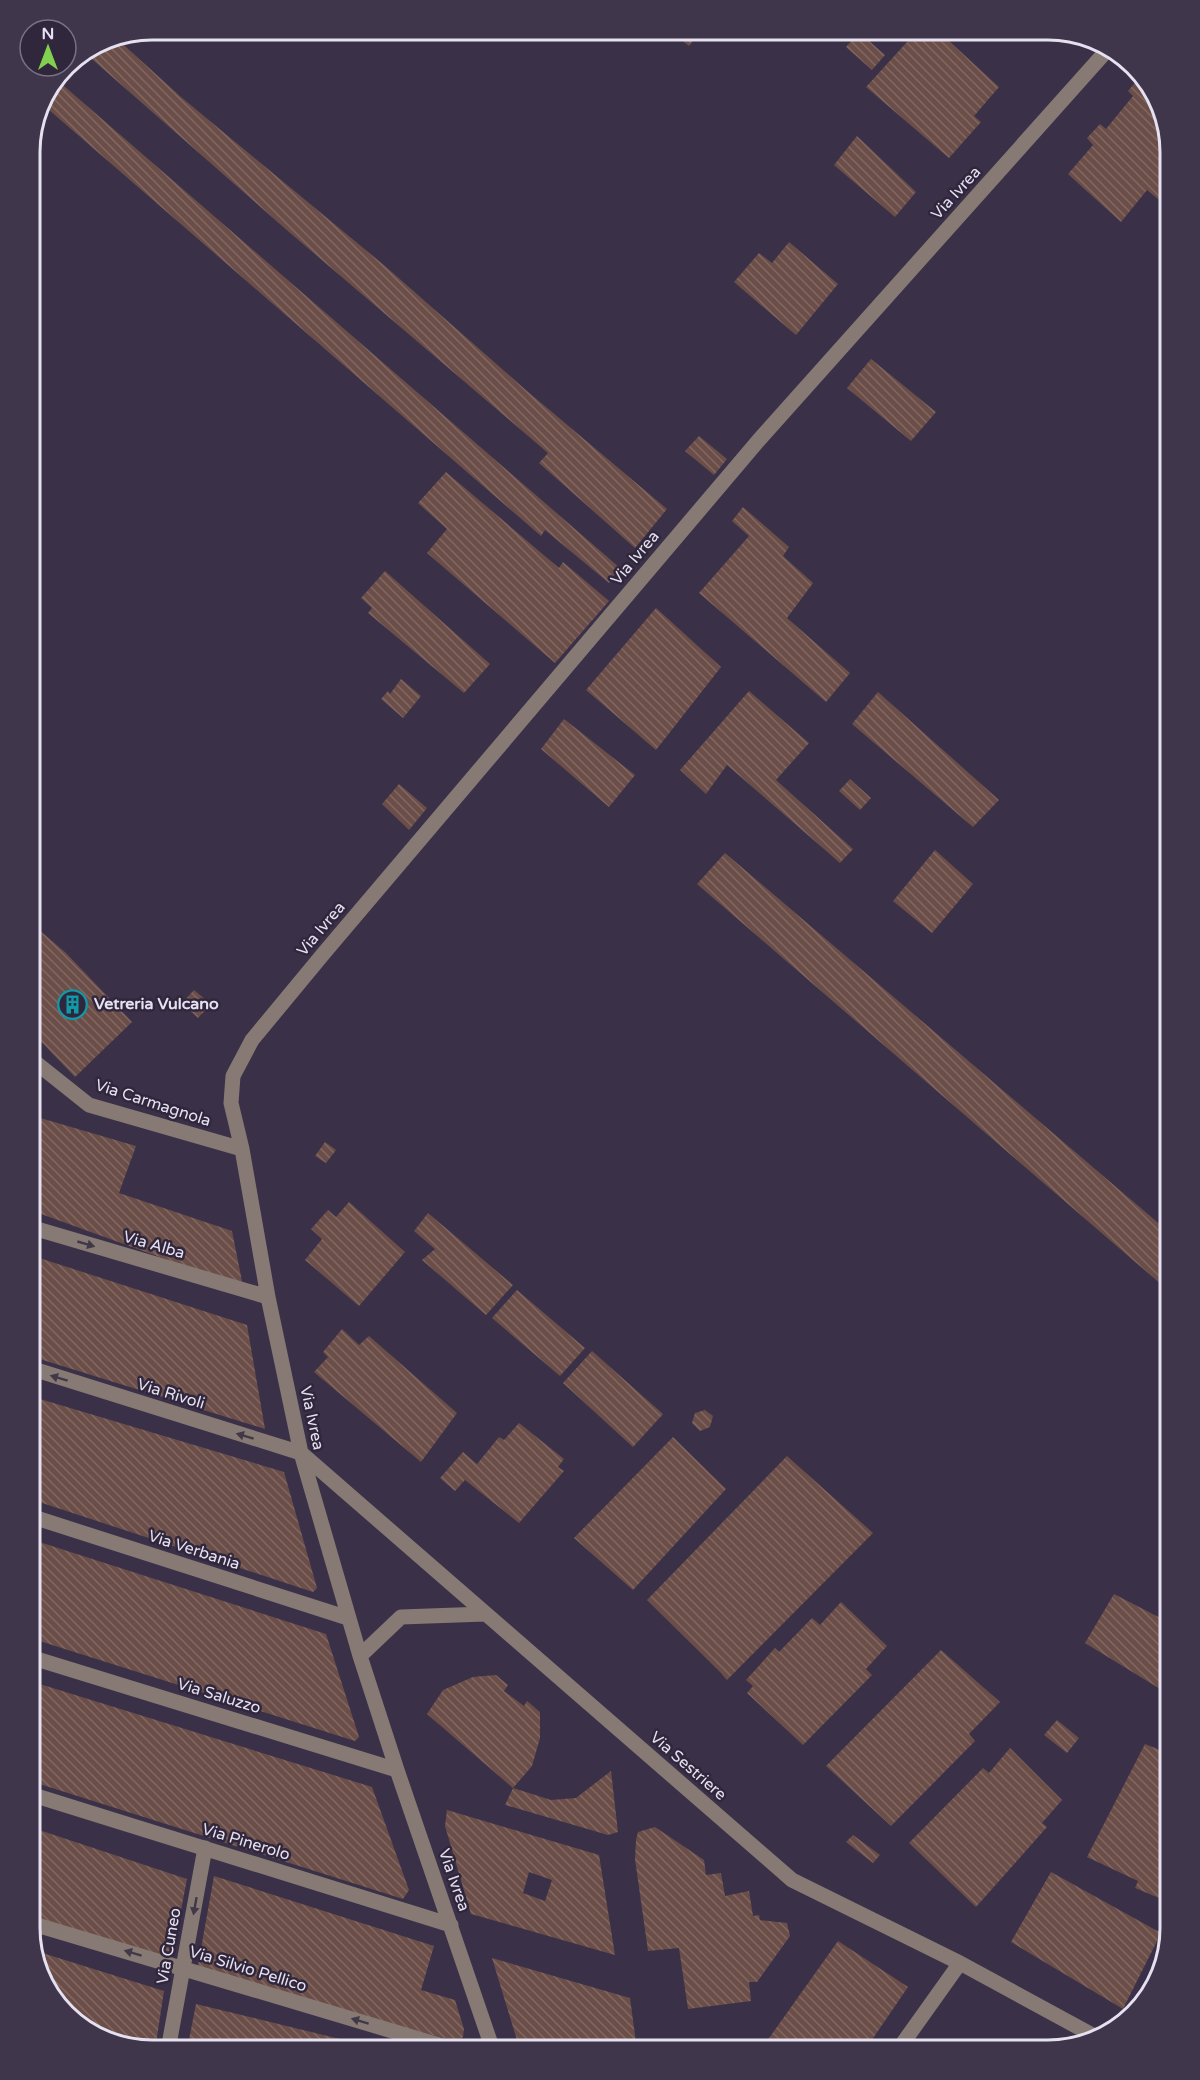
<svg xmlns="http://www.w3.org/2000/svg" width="1200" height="2080" font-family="'Varela Round',sans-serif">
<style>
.building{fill:url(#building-back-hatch);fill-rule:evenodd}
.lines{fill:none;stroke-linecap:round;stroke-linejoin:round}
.minor{stroke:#877a74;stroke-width:15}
.oneway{fill:#413848}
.labels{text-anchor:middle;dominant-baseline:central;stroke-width:5;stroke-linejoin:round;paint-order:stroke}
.street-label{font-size:16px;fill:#e6e1f0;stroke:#30273d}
.poi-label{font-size:16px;font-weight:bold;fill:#e6e1f0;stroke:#30273d;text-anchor:start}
.rim{fill:none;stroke:#e6e1f0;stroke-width:3}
</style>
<defs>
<pattern id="building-back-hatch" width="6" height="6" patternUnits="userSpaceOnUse" patternTransform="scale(1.5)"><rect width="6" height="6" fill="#6b4e48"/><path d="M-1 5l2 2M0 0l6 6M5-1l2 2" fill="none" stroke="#806763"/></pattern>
</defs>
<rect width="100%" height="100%" fill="#3a3148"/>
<path class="building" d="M669 30H701L689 46Z
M918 30H937L999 87 974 116 981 122 949 158 866 87Z
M859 32 885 55 872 70 846 47Z
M115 37 181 97 385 266 527 391 667 509 635 548 539 463 548 453 289 232 85 53 106 39Z
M1139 78 1158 99 1170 152V209L1147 190 1121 222 1068 174 1093 145 1087 138 1100 124 1106 129 1133 96 1128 91Z
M57 80 620 568 609 583 545 530 541 536 41 103Z
M857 136 916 192 895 217 834 165Z
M789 242 838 284 796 335 734 282 759 253 772 263Z
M871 359 936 412 911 441 847 388Z
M699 436 727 459 714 475 685 451Z
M446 472 559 568 563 562 609 601 555 663 427 553 447 529 418 503Z
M743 507 789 547 783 556 813 583 787 618 850 673 826 702 699 593 749 536 732 521Z
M385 571 490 664 464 693 368 613 372 608 361 598Z
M656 608 721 667 656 750 586 690Z
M401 679 421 696 403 718 381 699 388 691 390 694Z
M749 691 809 743 776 780 853 849 840 863 727 765 706 794 680 770Z
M878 692 999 800 973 827 852 724Z
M564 719 635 775 609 807 541 749Z
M850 779 871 798 860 810 839 791Z
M399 784 427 808 409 830 382 804Z
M935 850 973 884 932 933 893 901Z
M725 853 1170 1233V1292L697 884Z
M30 922 66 953 132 1022 75 1077 30 1030Z
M194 990 211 1004 198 1018 182 1003Z
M30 1115 136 1146 119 1193 232 1231 242 1281 237 1285 30 1210Z
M325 1142 336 1150 326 1163 315 1156Z
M349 1202 405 1252 359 1306 305 1260 322 1239 311 1229 328 1210 336 1217Z
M428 1213 513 1285 486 1315 422 1260 435 1249 414 1231Z
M30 1255 247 1325 265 1429 30 1356Z
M517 1290 585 1348 560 1376 492 1318Z
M342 1329 359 1345 369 1336 457 1413 421 1462 314 1372 328 1357 323 1352Z
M592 1351 663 1414 633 1447 563 1383Z
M30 1396 284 1472 317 1588 313 1592 30 1499Z
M705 1410 713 1416 710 1427 700 1431 692 1423 695 1413Z
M519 1423 564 1459 558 1467 564 1471 519 1523 465 1480 455 1491 440 1478 463 1452 477 1464 499 1437 504 1440Z
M673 1437 726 1489 633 1590 574 1538Z
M787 1456 873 1533 727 1680 720 1672 647 1600Z
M30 1539 326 1634 359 1737 355 1741 30 1638Z
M1114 1594 1170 1623V1695L1085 1643Z
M841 1602 887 1646 866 1669 872 1675 803 1745 747 1693 753 1686 746 1680 775 1648 779 1652 812 1618 820 1625Z
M941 1650 1000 1702 969 1734 975 1741 891 1826 826 1766Z
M496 1675 508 1685 504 1691 524 1706 527 1701 540 1712V1738L532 1766 513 1788 551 1800 576 1798 611 1771 618 1832 608 1835 505 1805 513 1788 427 1714 443 1690 473 1677Z
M30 1681 372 1787 409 1890 403 1899 30 1781Z
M1057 1720 1079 1738 1067 1753 1044 1735Z
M1145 1744 1170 1754V1888L1164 1900 1135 1888 1138 1881 1087 1857Z
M1010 1748 1062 1800 1042 1823 1047 1827 976 1907 909 1843 983 1768 989 1773Z
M447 1810 599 1855 615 1955 471 1914 445 1826ZM529 1872 552 1880 545 1901 523 1893Z
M30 1827 187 1879 171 1962 30 1920Z
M655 1827 704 1860 706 1875 721 1873 725 1896 749 1891 753 1916 759 1915 760 1920 787 1923 790 1936 757 1982H749L751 2001 688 2009 679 1948 648 1951 635 1859 636 1840 638 1832Z
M853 1835 880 1855 873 1863 846 1842Z
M1051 1872 1161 1933 1123 2009 1011 1942Z
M214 1876 434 1946 421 1990 455 2000 464 2029 463 2037 458 2042 197 1971Z
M838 1941 908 1987 865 2050H764L762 2048Z
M36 1951 164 1991 155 2050H145L85 2030 42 1981Z
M492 1958 630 1998 637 2050H520Z
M196 2004 381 2049V2050H187Z"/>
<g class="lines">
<path class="minor" d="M30 1058 89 1105 242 1149
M30 1227 268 1297
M30 1368 301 1453 792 1880 960 1963 1098 2038
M30 1516 348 1618
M360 1656 401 1617 485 1614
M30 1657 397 1770
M30 1794 451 1925
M30 1923 456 2050
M168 2050 205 1848
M493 2050 397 1770 360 1656 301 1453 268 1297 242 1149 231 1103 233 1076 252 1040 324 953 758 441 1109 48
M898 2050 960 1963"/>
</g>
<defs><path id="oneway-solid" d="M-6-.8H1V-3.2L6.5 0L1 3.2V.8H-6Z" transform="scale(1.5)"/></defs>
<g class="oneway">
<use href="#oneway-solid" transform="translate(86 1244) rotate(16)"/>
<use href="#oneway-solid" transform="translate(59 1378) rotate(-163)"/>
<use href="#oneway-solid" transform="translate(245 1436) rotate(-163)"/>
<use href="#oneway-solid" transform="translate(195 1906) rotate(100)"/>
<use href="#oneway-solid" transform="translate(133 1953) rotate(-163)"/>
<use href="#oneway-solid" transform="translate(360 2021) rotate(-163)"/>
</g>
<defs>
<symbol id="building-ring" viewBox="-11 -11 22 22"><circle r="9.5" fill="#30273d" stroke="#0f9aa8" stroke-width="1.5"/><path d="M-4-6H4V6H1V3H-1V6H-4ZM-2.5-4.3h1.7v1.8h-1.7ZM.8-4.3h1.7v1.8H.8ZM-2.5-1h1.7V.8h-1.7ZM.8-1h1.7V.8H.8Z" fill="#0f9aa8"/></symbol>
</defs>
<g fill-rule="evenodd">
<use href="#building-ring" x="56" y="988" width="33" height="33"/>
</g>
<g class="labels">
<g class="street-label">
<text transform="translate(956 193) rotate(-48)">Via Ivrea</text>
<text transform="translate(635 558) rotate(-50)">Via Ivrea</text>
<text transform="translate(321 929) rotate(-50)">Via Ivrea</text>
<text transform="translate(153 1103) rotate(18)">Via Carmagnola</text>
<text transform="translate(154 1245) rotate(16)">Via Alba</text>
<text transform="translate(171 1394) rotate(17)">Via Rivoli</text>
<text transform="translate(312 1418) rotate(78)">Via Ivrea</text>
<text transform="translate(194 1550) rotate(18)">Via Verbania</text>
<text transform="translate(219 1696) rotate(17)">Via Saluzzo</text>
<text transform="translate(688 1766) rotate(41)">Via Sestriere</text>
<text transform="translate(246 1842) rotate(17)">Via Pinerolo</text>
<text transform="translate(454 1880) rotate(71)">Via Ivrea</text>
<text transform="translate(169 1946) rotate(-80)">Via Cuneo</text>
<text transform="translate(248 1969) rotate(17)">Via Silvio Pellico</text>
</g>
<g class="poi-label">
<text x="94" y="1004">Vetreria Vulcano</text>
</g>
</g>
<path d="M0 0H1200V2080H0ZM152 40H1048A112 112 0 0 1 1160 152V1928A112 112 0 0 1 1048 2040H152A112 112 0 0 1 40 1928V152A112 112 0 0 1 152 40Z" fill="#3f364b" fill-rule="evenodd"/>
<path class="rim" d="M152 40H1048A112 112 0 0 1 1160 152V1928A112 112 0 0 1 1048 2040H152A112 112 0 0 1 40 1928V152A112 112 0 0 1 152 40Z"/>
<g transform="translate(48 48)"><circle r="28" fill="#30273d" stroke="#797185" stroke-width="1.5"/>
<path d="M0-4.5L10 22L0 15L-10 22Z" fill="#83d04e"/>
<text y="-9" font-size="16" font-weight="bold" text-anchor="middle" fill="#e6e1f0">N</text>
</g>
</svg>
